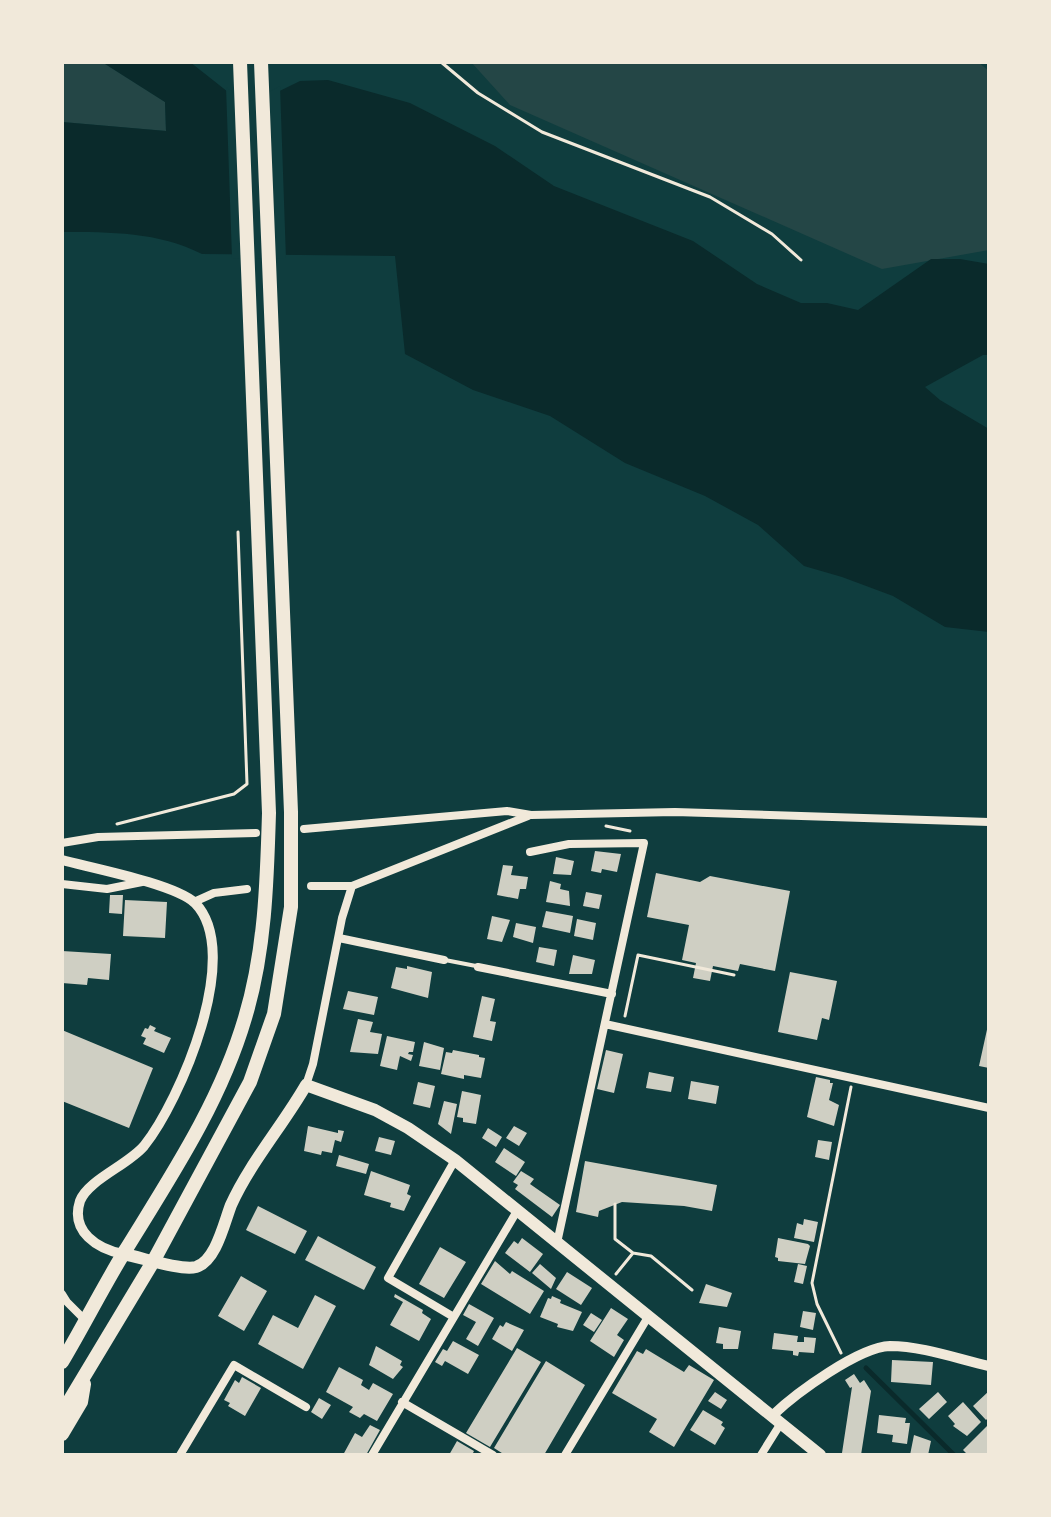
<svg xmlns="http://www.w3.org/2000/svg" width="1051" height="1517" font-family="Signika,sans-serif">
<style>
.green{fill:#244646}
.water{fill:#0a2a2b}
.pier{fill:#0f3d3e}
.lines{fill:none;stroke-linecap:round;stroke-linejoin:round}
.stream{stroke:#0a2a2b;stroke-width:5}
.building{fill:#cfcfc3}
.path{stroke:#f1e9da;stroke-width:3}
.service{stroke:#f1e9da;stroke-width:4}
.minor{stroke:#f1e9da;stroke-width:8}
.tertiary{stroke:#f1e9da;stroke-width:10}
.secondary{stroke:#f1e9da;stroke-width:12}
.trunk{stroke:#f1e9da;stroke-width:14}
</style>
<rect width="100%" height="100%" fill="#0f3d3e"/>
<path class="green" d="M62 62H102L165 102 166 131 62 122Z
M471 62H978L989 71V250L882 269 510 105Z"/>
<path class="water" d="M102 62H190L247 107 300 81 328 80 410 103 495 146 554 186 693 241 757 284 801 303H827L858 310 931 259H960L989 264V355H983L925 387 940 400 989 429V632L945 627 893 596 842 577 804 566 758 525 705 496 625 463 550 416 473 390 405 354 395 256 202 254C159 232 110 232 62 232V122L166 131 165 102Z"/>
<path class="pier" d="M280 86 286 259 232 258 226 87 247 103Z"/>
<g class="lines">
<path class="stream" d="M866 1368 954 1455"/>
</g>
<path class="building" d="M595 851 621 854 617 872 602 869 601 873 591 871Z
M556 857 574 861 571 875 553 874Z
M503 865 513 866 511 875 528 877 526 889H520L518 899 497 895Z
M656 873 700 882 710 876 790 891 775 971 740 964 738 971 713 966 710 981 693 978 696 963 682 960 689 925 647 917Z
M550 881 561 884 560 889 569 891 570 906 546 902Z
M586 892 602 895 599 909 583 906Z
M110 895H123L122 914 109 913Z
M125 900 167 902 165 938 123 936Z
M546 911 573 916 570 933 542 927Z
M492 916 510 920 502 942 487 939Z
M577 919 596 923 593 940 574 936Z
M516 923 536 927 533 943 513 937Z
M539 947 557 950 554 966 536 962Z
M62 951 111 954 109 980 88 978 87 985 62 983Z
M573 955 595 960 592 974H569Z
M407 966 432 972 428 998 391 988 396 967 407 969Z
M790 972 837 981 829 1020 822 1018 817 1040 778 1032Z
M348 991 378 997 374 1015 343 1009Z
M482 996 495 999 490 1021 496 1022 492 1041 473 1037Z
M358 1019 373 1022 370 1032 382 1034 378 1054 350 1052Z
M150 1025 156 1028 154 1031 171 1038 164 1053 143 1044 146 1038 141 1036 145 1028 148 1029Z
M988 1025H989V1068L979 1066Z
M62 1030 153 1068 129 1128 62 1101Z
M387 1036 415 1042 413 1052H409L408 1054 413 1055 411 1061 400 1056 397 1070 380 1066Z
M424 1042 444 1048 440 1070 419 1066Z
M453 1050 479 1055V1057L485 1058 481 1078 464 1075V1079L441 1074 446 1052 452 1053Z
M606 1050 623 1054 614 1093 597 1089Z
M649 1072 674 1077 671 1092 646 1088Z
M816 1077 830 1080V1083H833L829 1100 839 1105 834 1126 807 1117Z
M691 1081 719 1086 716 1104 688 1099Z
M418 1082 435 1086 430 1108 413 1104Z
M462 1091 481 1095 476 1124 463 1122V1118L457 1117Z
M444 1101 457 1104 451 1134 438 1124Z
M308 1126 338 1133V1130L344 1131 341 1142 335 1140 332 1153 322 1151 321 1155 304 1151Z
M514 1126 527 1133 519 1146 506 1138Z
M488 1128 502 1137 496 1147 482 1138Z
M379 1137 395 1141 391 1155 375 1151Z
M818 1140 832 1142 829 1160 815 1157Z
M504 1148 525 1162 516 1176 495 1162Z
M339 1155 369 1164 366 1174 336 1166Z
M585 1161 717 1185 712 1211 684 1206 622 1202 599 1211 598 1217 576 1212Z
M371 1171 410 1185 407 1194 411 1196 404 1211 390 1207 391 1203 364 1195Z
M521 1171 534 1179 530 1184 560 1205 552 1217 515 1189 518 1185 513 1182Z
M258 1206 307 1231 295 1254 246 1230Z
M804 1219 818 1222 814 1242 794 1238 797 1223 803 1225Z
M318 1236 376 1267 364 1290 305 1260Z
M522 1238 543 1254 530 1272 505 1253 514 1241 518 1244Z
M778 1238 808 1244 810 1246 805 1264 778 1261V1258L775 1257Z
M440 1247 466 1262 444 1298 419 1284Z
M495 1261 510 1274 512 1271 544 1291 530 1314 481 1284Z
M540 1264 556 1278 551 1289 532 1273Z
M798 1264 807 1266 803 1284 794 1282Z
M567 1272 592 1288 581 1305 556 1289Z
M241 1276 267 1291 244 1331 218 1316Z
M706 1284 732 1293 727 1307 699 1303Z
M395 1294 423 1310 422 1313 431 1319 419 1341 390 1325 403 1302 394 1297Z
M315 1295 336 1306 303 1369 258 1344 273 1315 298 1328Z
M552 1296 561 1300 560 1303 582 1312 573 1331 557 1327 558 1324 540 1317 548 1298 551 1299Z
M469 1304 494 1318 478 1346 466 1339 476 1322 463 1315Z
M611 1308 628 1319 617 1335 624 1340 614 1357 590 1341Z
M803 1311 816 1313 813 1330 800 1327Z
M591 1313 602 1320 594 1332 583 1325Z
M506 1322 524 1330 512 1351 492 1339 500 1325 503 1327Z
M719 1327 741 1331 738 1349H723V1344L716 1343Z
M774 1333 798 1336 797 1342H804V1337L816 1338 814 1353 799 1352 798 1356 793 1355V1351L772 1349Z
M453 1341 479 1355 468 1374 445 1361 442 1366 435 1362 443 1349 447 1351Z
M376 1346 402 1361 400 1365 403 1367 393 1379 369 1365Z
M517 1348 541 1362 490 1447 466 1433Z
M646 1349 684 1372 689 1365 714 1380 674 1447 649 1432 657 1419 612 1393 637 1351 643 1354Z
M892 1360 933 1362 931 1385 891 1382Z
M546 1361 585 1385 544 1455H505L494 1448Z
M339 1367 363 1380 361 1385 369 1390 373 1383 393 1394 377 1421 364 1414 360 1418 349 1412 353 1407 326 1392Z
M854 1374 860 1383 864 1380 871 1391 861 1455 842 1453 852 1387 850 1388 845 1380Z
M242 1377 261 1388 245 1416 228 1406 230 1403 224 1400 235 1380 239 1383Z
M989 1391V1417L986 1420 973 1406Z
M715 1392 727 1400 721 1409 708 1401Z
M938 1392 947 1402 929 1419 919 1409Z
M319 1398 331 1405 322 1419 311 1412Z
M963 1402 981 1422 967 1436 953 1426 955 1424 948 1416Z
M703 1410 723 1422 721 1425 725 1428 715 1445 690 1430Z
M879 1415 906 1418 905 1423H910L907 1444 892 1442 893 1435 877 1433Z
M989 1424V1455H968L963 1450Z
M370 1425 380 1430 366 1455H343L355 1433 362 1437Z
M914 1435 931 1441 928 1455H910Z
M457 1441 474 1451 472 1455H449Z"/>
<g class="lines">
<path class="path" d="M441 62 478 93 542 132 710 197 772 234 801 260
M117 824 234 794 247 784 238 532
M606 826 630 831
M625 1016 638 955 734 975
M615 1204V1239L633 1253 616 1274
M633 1253 651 1256 692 1290
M841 1353 817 1304 812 1283 851 1087"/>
<path class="service" d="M445 960 476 966"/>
<path class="minor" d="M304 829 507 811 531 815 675 812 989 822
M62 843 98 837 256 833
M530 852 569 844 644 843 557 1243
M62 884 107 889 142 882
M311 886H352L528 816
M194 902 214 893 247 889
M339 938 444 960
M478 967 612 994
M605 1024 989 1108
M306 1085 313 1064 342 918 352 886
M62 1294 67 1302 86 1321
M452 1316 388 1278 455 1160
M402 1402 493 1455
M180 1455 234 1365 306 1407
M372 1455 517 1211
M565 1455 648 1317
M761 1455 781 1423"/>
<path class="tertiary" d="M62 860C92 868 175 884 195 903 244 953 180 1101 144 1146 128 1165 88 1180 80 1201 70 1232 98 1249 123 1254
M773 1415C796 1393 859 1347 890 1346 922 1346 958 1359 989 1366"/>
<path class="secondary" d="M123 1254C141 1257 180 1271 196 1267 216 1261 224 1223 231 1205 250 1163 283 1125 306 1085L375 1110 408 1128 455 1160 820 1455"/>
<path class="trunk" d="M62 1362C84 1325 103 1287 125 1251 171 1176 220 1103 245 1018 265 952 267 882 269 813L240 62
M62 1413 154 1260 250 1082 274 1014 291 907V812L261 62
M62 1434 81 1402 84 1384"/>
</g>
<rect width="1051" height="1517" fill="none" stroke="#f1e9da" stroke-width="128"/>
</svg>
